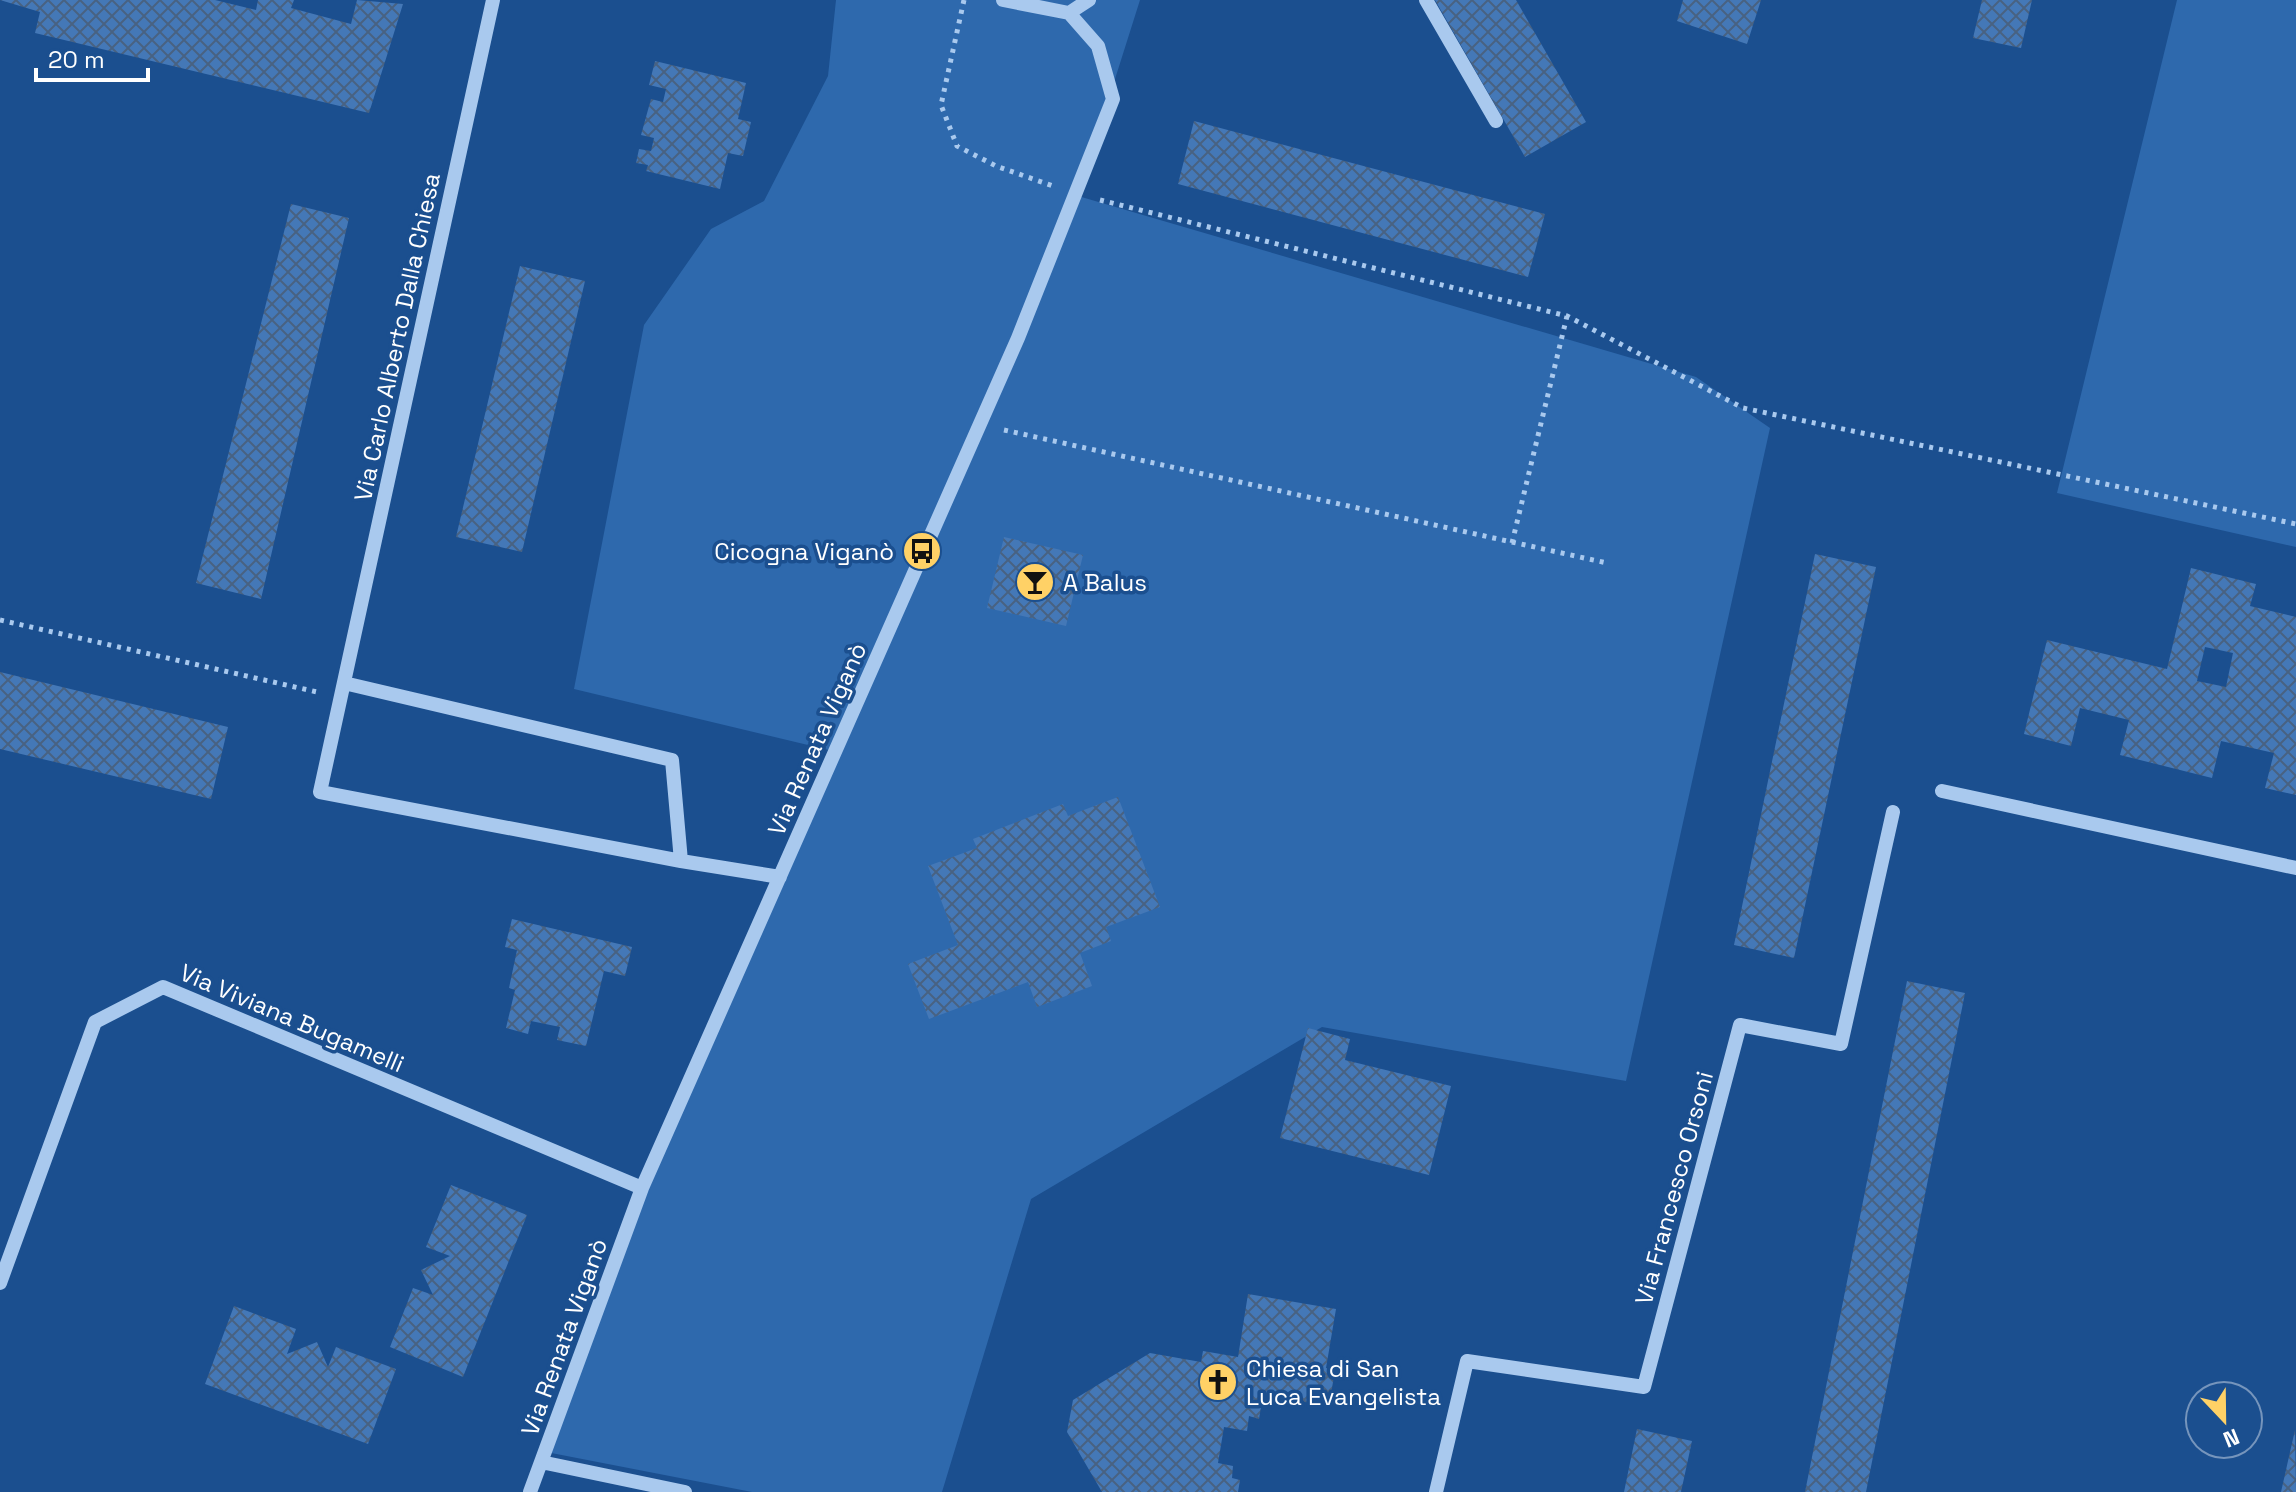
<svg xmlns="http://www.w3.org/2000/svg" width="2296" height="1492" font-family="'Space Grotesk',sans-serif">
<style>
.green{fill:#2e69ad}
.building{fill:url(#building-cross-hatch);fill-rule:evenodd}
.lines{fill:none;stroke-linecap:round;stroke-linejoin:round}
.path{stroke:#a9c9ee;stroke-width:5;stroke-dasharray:4 6;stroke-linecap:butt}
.minor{stroke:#a9c9ee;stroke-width:14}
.labels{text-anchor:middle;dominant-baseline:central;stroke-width:7;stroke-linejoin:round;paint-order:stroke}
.street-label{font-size:24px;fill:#fff;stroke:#1b4f8f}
.poi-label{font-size:24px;fill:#fff;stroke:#1b4f8f;text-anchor:start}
</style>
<defs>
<pattern id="building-cross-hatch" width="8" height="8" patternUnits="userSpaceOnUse" patternTransform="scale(2)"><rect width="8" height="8" fill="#4478b7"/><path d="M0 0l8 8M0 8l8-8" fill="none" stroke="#486282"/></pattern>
</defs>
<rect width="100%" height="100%" fill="#1b4f8f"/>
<path class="green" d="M836 0H1140L1078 196 1696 377 1770 428 1626 1081 1322 1027 1031 1199 942 1492H752L541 1451 670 1119 833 751 574 689 644 325 711 229 764 201 828 76Z
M2177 0H2296V547L2057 493Z"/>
<path class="building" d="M0 0H215L256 10 258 0H294L291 8 351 24 357 0 403 4 369 113 35 33 40 12Z
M1435 0H1516L1586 122 1525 157Z
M1683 0H1761L1747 44 1677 21Z
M1982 0H2032L2021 48 1973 38Z
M655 61 746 83 738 119 751 122 743 156 728 153 720 189 646 171 648 165 636 163 639 149 651 151 654 138 641 135 651 99 663 102 666 89 649 85Z
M1194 121 1545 214 1528 277 1178 184Z
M291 204 349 218 261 599 196 583Z
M520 266 585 281 522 552 456 537Z
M1004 537 1083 555 1066 626 987 608Z
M1815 554 1876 567 1794 958 1734 945Z
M2191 568 2256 584 2250 606 2296 617V795L2265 788 2274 753 2221 741 2212 778 2120 755 2129 720 2080 708 2071 746 2024 734 2047 640 2167 669ZM2205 647 2233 653 2226 687 2197 681Z
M0 672 228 727 211 799 0 749Z
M1118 797 1160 907 1106 927 1111 941 1080 953 1092 986 1037 1007 1028 982 929 1019 908 964 958 945 928 866 977 848 973 839 1063 804 1068 816Z
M512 919 632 947 625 976 604 971 586 1046 557 1040 560 1027 531 1021 528 1034 506 1028 515 990 509 988 517 950 505 947Z
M1907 981 1965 993 1866 1492H1805Z
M1308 1028 1350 1039 1345 1060 1451 1086 1429 1175 1280 1138Z
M451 1185 527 1215 463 1377 390 1347 413 1288 433 1295 421 1270 450 1256 426 1247Z
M1248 1294 1336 1309 1326 1368 1335 1370 1329 1406 1263 1395 1259 1419 1249 1416 1247 1431 1224 1427 1218 1463 1233 1466 1232 1478 1240 1480 1238 1492H1102L1067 1432 1073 1400 1150 1353 1201 1362 1203 1351 1238 1357Z
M234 1306 296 1329 287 1354 317 1342 328 1367 336 1347 396 1369 368 1444 205 1384Z
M1637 1429 1692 1441 1681 1492H1624Z
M2295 1430 2296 1492H2281Z"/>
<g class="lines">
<path class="path" d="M964 0 941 105 957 146 996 166 1053 186
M1100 200 1567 316 1743 408 2296 524
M1004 430 1607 563
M1512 543 1567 316
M0 620 317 692"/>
<path class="minor" d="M1003 0 1069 13 1089 0
M1426 0 1496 121
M344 683 672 760 681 861 320 792 493 0
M1942 791 2296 868
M681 861 780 877
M0 1283 95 1022 163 987 642 1188
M541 1462 685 1492
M530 1492 642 1188 1018 338 1113 99 1098 46 1069 13
M1436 1492 1467 1361 1644 1387 1740 1025 1841 1044 1893 812"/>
</g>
<defs>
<symbol id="bus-disc" viewBox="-11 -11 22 22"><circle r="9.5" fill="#ffd166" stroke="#1b4f8f"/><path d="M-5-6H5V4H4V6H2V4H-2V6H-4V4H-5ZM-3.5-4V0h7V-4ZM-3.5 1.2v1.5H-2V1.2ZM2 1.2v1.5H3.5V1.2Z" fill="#111"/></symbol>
<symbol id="bar-disc" viewBox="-11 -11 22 22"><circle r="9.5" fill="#ffd166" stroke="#1b4f8f"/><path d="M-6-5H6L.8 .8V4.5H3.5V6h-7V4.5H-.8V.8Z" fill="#111"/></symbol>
<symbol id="church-disc" viewBox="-11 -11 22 22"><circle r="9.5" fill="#ffd166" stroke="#1b4f8f"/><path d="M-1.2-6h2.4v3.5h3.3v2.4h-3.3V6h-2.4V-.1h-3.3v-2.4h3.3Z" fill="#111"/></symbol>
</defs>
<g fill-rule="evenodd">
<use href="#bus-disc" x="900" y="529" width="44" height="44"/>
<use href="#bar-disc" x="1013" y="560" width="44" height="44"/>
<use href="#church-disc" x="1196" y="1360" width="44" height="44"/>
</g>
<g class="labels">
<g class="street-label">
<text transform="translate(397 337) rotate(-78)">Via Carlo Alberto Dalla Chiesa</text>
<text transform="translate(817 739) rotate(-66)">Via Renata Viganò</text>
<text transform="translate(292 1018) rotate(23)">Via Viviana Bugamelli</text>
<text transform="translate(1674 1188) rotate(-75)">Via Francesco Orsoni</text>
<text transform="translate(564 1337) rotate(-70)">Via Renata Viganò</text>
</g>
<g class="poi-label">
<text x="894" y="551" text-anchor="end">Cicogna Viganò</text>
<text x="1063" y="582">A Balus</text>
<text x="1246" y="1368">Chiesa di San<tspan x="1246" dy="28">Luca Evangelista</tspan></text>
</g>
</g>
<g transform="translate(2224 1420) rotate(158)"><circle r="38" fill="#1b4f8f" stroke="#7695bc" stroke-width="2"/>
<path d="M0-6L14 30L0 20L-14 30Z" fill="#ffd166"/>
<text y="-12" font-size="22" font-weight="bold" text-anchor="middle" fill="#ffffff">N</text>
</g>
<path d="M36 68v12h112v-12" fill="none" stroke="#ffffff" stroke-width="4"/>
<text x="48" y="68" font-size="24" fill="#ffffff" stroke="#1b4f8f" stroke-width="6" paint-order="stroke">20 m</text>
</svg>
